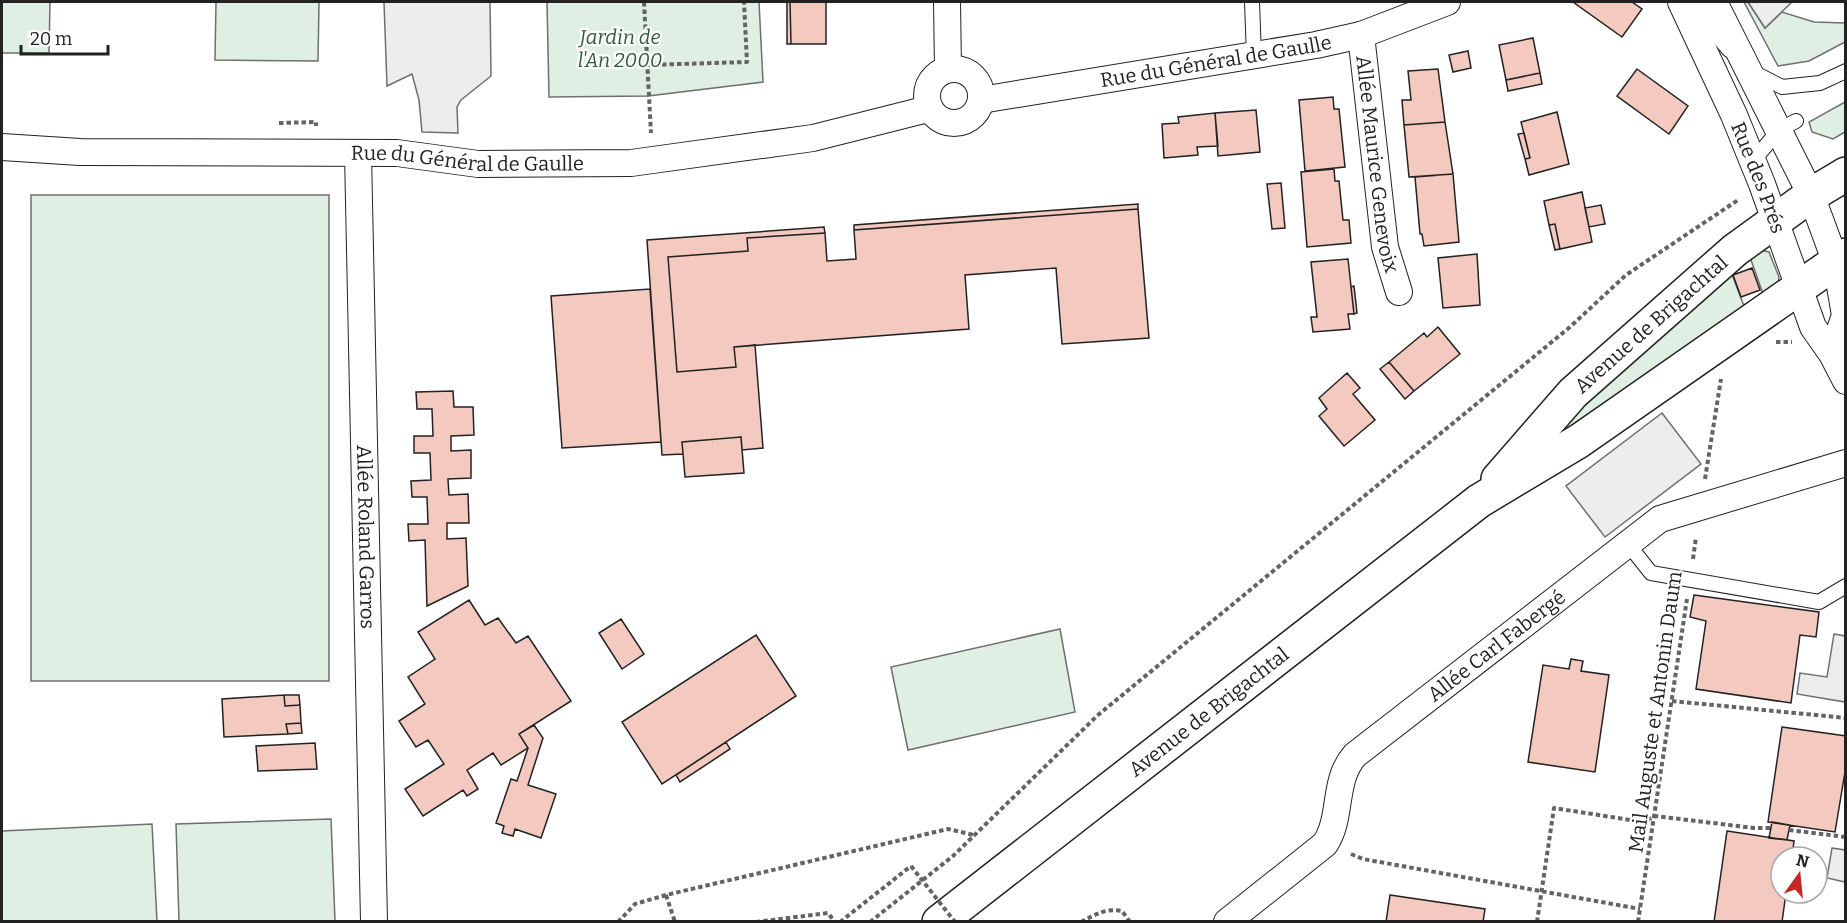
<svg xmlns="http://www.w3.org/2000/svg" width="1847" height="923" font-family="Bitter,serif">
<style>
.green{fill:#e0efe3;stroke:#6f6f6f;stroke-width:1.5}
.parking{fill:#ededed;stroke:#6f6f6f;stroke-width:1.5}
.building{fill:#f3c9c0;stroke:#222;stroke-width:1.5}
.lines{fill:none;stroke-linecap:round;stroke-linejoin:round}
.service-casing{stroke:#222;stroke-width:16}
.minor-casing{stroke:#222;stroke-width:28}
.secondary-casing{stroke:#222;stroke-width:36}
.path{stroke:#646464;stroke-width:4;stroke-dasharray:4.5 3;stroke-linecap:butt}
.service{stroke:#fff;stroke-width:14}
.minor{stroke:#fff;stroke-width:26}
.secondary{stroke:#fff;stroke-width:33}
.path-bridge{stroke:#646464;stroke-width:4;stroke-dasharray:4.5 3;stroke-linecap:butt}
.labels{text-anchor:middle;dominant-baseline:central;stroke-width:4.5;stroke-linejoin:round;paint-order:stroke}
.park-label{font-size:20px;font-style:italic;fill:#2f5e38;stroke:#fff}
.street-label{font-size:20px;fill:#222;stroke:#fff}
</style>
<rect width="100%" height="100%" fill="#fff"/>
<path class="green" d="M2 2H50L49 53H2Z
M216 2H319L318 61 215 60Z
M547 2H759L763 82 648 96 549 97Z
M1744 2H1748L1765 28 1782 12 1814 22 1845 23V42L1809 61 1778 66Z
M1845 102V132L1833 139 1812 132 1809 122Z
M31 195H329V681H31Z
M1760 250 1769 252 1779 277 1778 283 1763 294 1750 257Z
M1731 272 1744 306 1537 453 1551 427Z
M1060 629 1075 712 908 750 891 667Z
M331 819 335 921H179L176 824Z
M152 824 157 921H2V831Z"/>
<path class="parking" d="M384 2H490L491 76 461 100 457 107 458 133 422 132 419 100 412 74 387 86Z
M1748 2H1792L1765 28Z
M1662 413 1701 464 1605 537 1566 486Z
M1834 634 1845 636V702L1797 694 1800 673 1827 677Z
M1832 848 1845 850V882L1827 878Z"/>
<path class="building" d="M787 2H790L791 44H787Z
M790 2H826V44H791Z
M1573 2H1632L1642 9 1622 37Z
M1533 38 1540 73 1506 80 1499 45Z
M1468 51 1471 68 1453 72 1449 55Z
M1438 69 1445 122 1404 125 1402 100H1411L1408 71Z
M1637 69 1688 106 1669 134 1617 96Z
M1540 73 1542 84 1508 91 1506 80Z
M1333 97 1334 109H1339L1345 167 1305 171 1299 100Z
M1256 110 1260 152 1218 156 1215 113Z
M1557 112 1569 164 1529 175 1525 159 1530 158 1521 122Z
M1215 113 1218 146 1197 147 1198 155 1164 158 1162 124 1179 123 1178 117Z
M1445 122 1453 174 1409 177 1404 125Z
M1524 133 1530 158 1525 159 1518 134Z
M1334 169 1335 181H1339L1343 220H1349L1351 243 1307 247 1301 172Z
M1453 174 1459 242 1424 246 1422 234H1420L1415 177Z
M1281 183 1285 228 1272 229 1267 184Z
M1582 192 1592 242 1560 249 1555 224 1549 225 1544 201Z
M1138 204V209L854 230V225Z
M1601 205 1605 224 1589 227 1585 208Z
M1138 209 1149 338 1062 344 1056 268 965 275 969 329 734 347 736 367 677 372 668 257 748 251 747 238 825 233 827 261 856 259 854 230Z
M1555 224 1560 249 1555 250 1549 225Z
M824 227 825 233 747 238 748 251 668 257 677 372 736 367 734 347 755 345 763 448 742 450 741 437 682 442 683 454 662 455 647 240Z
M1477 254 1480 305 1443 308 1438 258Z
M1348 259 1354 314H1348L1350 329 1313 332 1311 317H1317L1311 262Z
M1752 268 1760 290 1741 297 1733 275Z
M1354 286 1357 313 1354 314 1351 287Z
M650 289 661 442 562 448 551 296Z
M1438 327 1460 354 1414 391 1389 362 1424 333 1427 337Z
M1389 362 1414 391 1405 399 1380 369Z
M1347 373 1360 388 1353 394 1375 420 1344 446 1319 416 1327 409 1319 398Z
M453 391 454 407H473L474 435 451 436V451L471 450V478L448 479 449 495 468 494 469 523H447V539L466 538 468 586 427 606 425 540 409 541 408 524H428L427 497H412L411 481 431 480 430 453H414V436H433L432 409H417L416 392Z
M741 437 744 473 685 477 682 442Z
M1694 595 1819 612 1816 637 1800 635 1791 703 1696 689 1706 621 1690 617Z
M469 600 485 625 498 618 516 643 528 636 571 701 519 734 528 748 501 765 493 753 467 770 478 789 467 796 463 790 423 816 405 789 444 764 428 740 416 747 399 721 425 704 408 677 435 659 418 632Z
M621 619 644 654 622 669 599 633Z
M756 635 796 696 662 784 622 722Z
M1571 659 1583 661 1581 671 1609 675 1595 772 1528 762 1543 665 1569 669Z
M284 695H299L300 705 285 706Z
M284 695 285 706 300 705 301 723 286 724 288 734 224 737 222 699Z
M301 723 302 733 288 734 286 724Z
M534 725 543 738 528 785 556 794 541 838 515 829 513 836 502 833 504 826 496 823 511 779 517 781 528 748 519 734Z
M1782 727 1846 736V766L1835 832 1768 822Z
M726 742 730 749 680 782 676 775Z
M315 743 317 769 258 771 256 746Z
M1772 822 1790 825 1787 840 1769 838Z
M1727 831 1794 841 1792 857H1781V893H1786L1782 922H1714Z
M1390 895 1485 909 1483 922H1386Z"/>
<g class="lines">
<defs>
<path id="service" d="M1252 2 1254 57
M1697 2 1711 29 1729 50
M1751 71 1782 87 1820 83 1846 71
M1753 161 1779 130 1796 121
M1628 544 1651 573 1819 602 1846 586"/>
<g id="minor">
<path d="M947 2 948 69"/>
<path id="s1" d="M1681 2 1734 115 1762 184 1813 327 1832 354 1846 381"/>
<path d="M1714 2 1811 195 1836 263 1845 315 1832 354"/>
<path id="s2" d="M1361 35 1385 247 1399 292"/>
<circle cx="954" cy="96" r="27"/>
<path id="s3" d="M981 100 1316 45 1361 35 1447 2"/>
<path id="s4" d="M2 147 80 152 397 153 478 164 631 163 813 138 928 109"/>
<path id="s5" d="M358 153 374 922"/>
<path id="s6" d="M1227 922 1325 844C1343 817 1332 781 1355 755L1660 519 1846 463"/>
</g>
<g id="secondary">
<path id="s7" d="M1498 479 1573 393 1735 250 1811 195 1846 174"/>
<path id="s8" d="M939 922 1479 501 1579 441 1846 255"/>
</g>
</defs>
<use href="#service" class="service-casing"/>
<use href="#minor" class="minor-casing"/>
<use href="#secondary" class="secondary-casing"/>
<path class="path" d="M644 2 651 133
M647 65 747 62 744 2
M279 123 316 122V126
M1776 342H1792
M1705 479 1721 379
M1693 559 1696 537
M1672 701 1846 718
M1789 830 1846 837
M1351 854 1363 859 1640 909
M666 895 675 922
M618 922 635 904 666 895 948 829 974 835
M756 922 828 913 835 922
M840 922 911 866
M870 922 953 856 1098 715 1570 327 1626 275 1738 200
M1081 922C1096 914 1106 908 1122 911L1130 922
M1537 922 1554 808 1643 822 1655 816 1754 828H1771
M1638 922 1687 599"/>
<use href="#service" class="service"/>
<use href="#minor" class="minor"/>
<use href="#secondary" class="secondary"/>
<path class="path-bridge" d="M911 866 955 922"/>
</g>
<g class="labels">
<g class="park-label">
<text x="620" y="37">Jardin de<tspan x="620" dy="23">l'An 2000</tspan></text>
</g>
<g class="street-label">
<text stroke="none"><textPath href="#s3" startOffset="238">Rue du Général de Gaulle</textPath></text>
<text stroke="none"><textPath href="#s4" startOffset="466">Rue du Général de Gaulle</textPath></text>
<text stroke="none"><textPath href="#s2" startOffset="130">Allée Maurice Genevoix</textPath></text>
<text stroke="none"><textPath href="#s1" startOffset="192">Rue des Prés</textPath></text>
<text stroke="none"><textPath href="#s7" startOffset="218">Avenue de Brigachtal</textPath></text>
<text stroke="none"><textPath href="#s5" startOffset="384">Allée Roland Garros</textPath></text>
<text stroke="none"><textPath href="#s6" startOffset="399">Allée Carl Fabergé</textPath></text>
<text stroke="none"><textPath href="#s8" startOffset="342">Avenue de Brigachtal</textPath></text>
<text transform="translate(1655 712) rotate(-82)">Mail Auguste et Antonin Daum</text>
</g>
</g>
<rect width="1847" height="923" fill="none" stroke="#222222" stroke-width="6"/>
<g transform="translate(1799 875) rotate(15)"><circle r="28" fill="#ffffff" stroke="#a7a7a7" stroke-width="1.5"/>
<path d="M0-4.5L10 22L0 15L-10 22Z" fill="#c62828"/>
<text y="-9" font-size="16" font-weight="bold" text-anchor="middle" fill="#222222">N</text>
</g>
<path d="M21 45v9h87v-9" fill="none" stroke="#222222" stroke-width="3"/>
<text x="30" y="45" font-size="18" fill="#222222" stroke="#ffffff" stroke-width="4.5" paint-order="stroke">20 m</text>
</svg>
